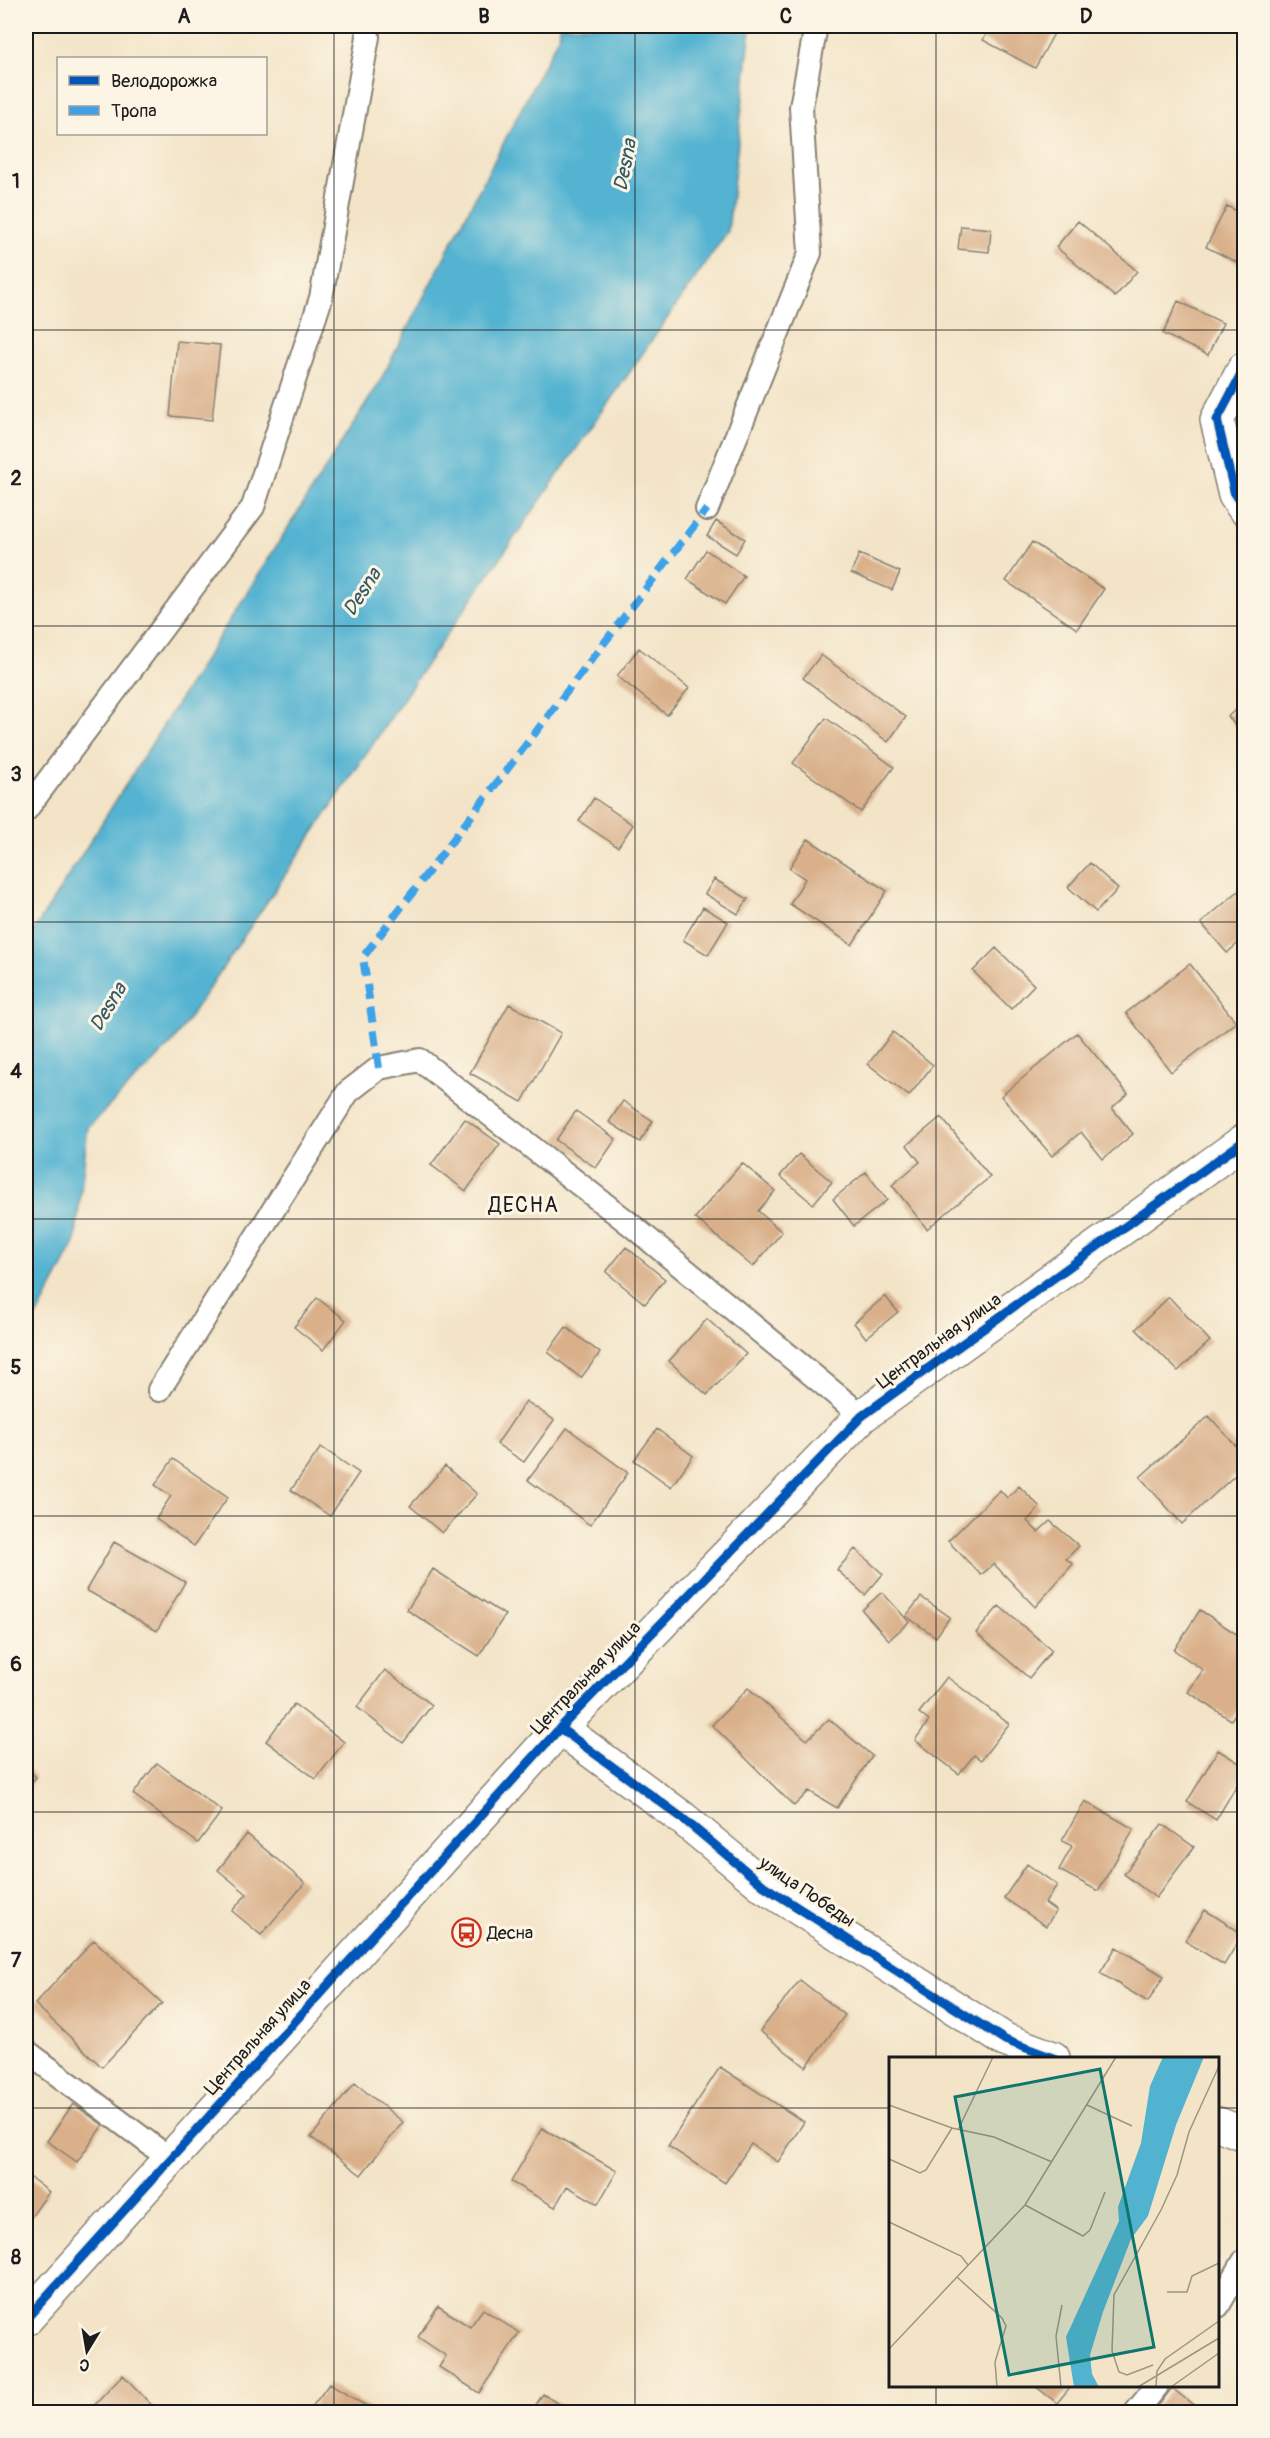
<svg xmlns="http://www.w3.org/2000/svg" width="1270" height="2438" font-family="Pangolin,sans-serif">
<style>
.water{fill:#52b3d1;stroke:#376876;stroke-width:1.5}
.building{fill:#d9b08a}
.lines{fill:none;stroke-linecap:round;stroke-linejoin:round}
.lane-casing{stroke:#888072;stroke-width:26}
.street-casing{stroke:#888072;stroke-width:36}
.secondary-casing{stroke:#888072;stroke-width:36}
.lane{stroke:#fff;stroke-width:22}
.street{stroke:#fff;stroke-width:33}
.secondary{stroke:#fff;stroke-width:33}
.quiet{stroke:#3da2ea;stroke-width:8;stroke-dasharray:15 8;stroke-linecap:butt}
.cycleway-casing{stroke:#fcf5e5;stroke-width:13}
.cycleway{stroke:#0057b8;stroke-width:9}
.grid{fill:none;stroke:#1c1c1c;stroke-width:1.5;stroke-opacity:0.55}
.labels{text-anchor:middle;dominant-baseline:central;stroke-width:6;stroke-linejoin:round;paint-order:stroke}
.street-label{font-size:18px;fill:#1c1c1c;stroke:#fcf5e5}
.poi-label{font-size:18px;fill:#1c1c1c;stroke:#fcf5e5;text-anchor:start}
.water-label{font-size:20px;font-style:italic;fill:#325864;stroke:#fcf5e5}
.quarter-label{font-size:21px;letter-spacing:1.5px;fill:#1c1c1c;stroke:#fcf5e5}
.inset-road{fill:none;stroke:#9d9483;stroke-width:1.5}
.view{fill:#0f766e;fill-opacity:0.15;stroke:#0f766e;stroke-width:3}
.inset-edge{fill:none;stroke:#1c1c1c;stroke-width:3}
.neatline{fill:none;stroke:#1c1c1c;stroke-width:2}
.grid-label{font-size:20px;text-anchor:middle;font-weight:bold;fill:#1c1c1c}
</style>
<rect width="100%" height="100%" fill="#fcf5e5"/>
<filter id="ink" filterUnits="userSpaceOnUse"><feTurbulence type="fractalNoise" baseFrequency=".0167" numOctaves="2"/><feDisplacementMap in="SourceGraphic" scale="12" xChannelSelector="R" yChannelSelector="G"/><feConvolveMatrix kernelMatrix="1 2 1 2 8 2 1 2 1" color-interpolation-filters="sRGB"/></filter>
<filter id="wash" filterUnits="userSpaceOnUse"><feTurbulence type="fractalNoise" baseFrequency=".008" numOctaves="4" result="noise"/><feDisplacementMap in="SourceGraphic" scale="24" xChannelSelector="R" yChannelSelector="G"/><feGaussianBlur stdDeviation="1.35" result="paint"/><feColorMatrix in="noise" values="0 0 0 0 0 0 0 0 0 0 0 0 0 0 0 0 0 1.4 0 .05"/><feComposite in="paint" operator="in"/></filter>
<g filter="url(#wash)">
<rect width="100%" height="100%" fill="#f3e4c8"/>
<path class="water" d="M560 26H751L728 231 432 656 173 1042 88 1127 75 1243 26 1337V943L378 385 559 36Z"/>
<g id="blocks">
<path class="building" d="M991 26H1052L1057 28 1035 68 983 40Z
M1227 206 1244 215V266L1206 247Z
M1078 221 1137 271 1115 297 1056 247Z
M961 226 991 229 989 252 958 249Z
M1178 301 1223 323 1208 355 1163 334Z
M177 341 220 345 212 420 170 416Z
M716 521 745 539 736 554 707 536Z
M1032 542 1104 589 1077 629 1006 581Z
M706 550 744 576 725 604 687 579Z
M859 554 900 572 892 590 851 573Z
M639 648 689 688 667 715 617 676Z
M821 655 906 717 888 742 803 678Z
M1244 704V738L1228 716Z
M826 718 894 767 861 812 793 763Z
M594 798 633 825 618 847 579 821Z
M808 839 887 891 852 945 790 904 805 879 789 868Z
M1090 863 1118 889 1096 912 1068 887Z
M714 879 748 899 738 914 705 894Z
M1243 887 1244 938 1227 953 1201 923Z
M703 907 728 922 708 955 683 940Z
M996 948 1034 985 1011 1009 973 971Z
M1190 964 1236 1022 1171 1072 1126 1013Z
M509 1004 561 1033 522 1102 470 1073Z
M893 1032 933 1065 909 1096 868 1064Z
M1077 1033 1128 1094 1112 1108 1133 1134 1103 1159 1081 1132 1052 1156 1001 1096Z
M623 1101 653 1121 640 1142 609 1122Z
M576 1111 616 1139 596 1168 556 1140Z
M941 1117 990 1177 927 1229 892 1185 920 1162 907 1145Z
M465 1119 500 1144 466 1191 431 1165Z
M799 1154 832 1182 813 1204 780 1176Z
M742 1163 775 1191 758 1211 782 1232 753 1267 695 1218Z
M866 1172 887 1200 854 1226 833 1199Z
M626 1247 665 1279 645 1304 606 1272Z
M885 1296 898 1312 866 1338 854 1323Z
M1169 1297 1210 1341 1178 1371 1136 1329Z
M317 1298 346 1320 323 1350 294 1327Z
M707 1319 746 1354 707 1395 669 1361Z
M566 1327 600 1353 581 1378 548 1352Z
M526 1401 554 1420 524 1462 497 1444Z
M1209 1416 1244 1455V1467L1182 1524 1140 1477Z
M567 1428 628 1473 590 1525 528 1480Z
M657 1429 693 1456 671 1487 634 1460Z
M321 1447 359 1473 330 1516 291 1490Z
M173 1459 228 1497 194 1546 156 1519 171 1496 155 1485Z
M445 1466 477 1494 442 1533 410 1506Z
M1019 1486 1040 1507 1027 1521 1038 1532 1050 1521 1079 1546 1066 1559 1073 1564 1035 1607 994 1564 981 1575 948 1541 1000 1490 1007 1498Z
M114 1542 185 1582 157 1631 86 1590Z
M855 1549 883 1574 865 1595 837 1570Z
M433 1569 505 1615 479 1656 407 1610Z
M882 1592 909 1622 889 1640 862 1610Z
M921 1597 950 1617 936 1637 906 1616Z
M999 1606 1052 1650 1029 1678 976 1633Z
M1200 1610 1244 1639V1700L1231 1720 1188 1692 1203 1670 1174 1650Z
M385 1670 432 1705 403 1743 357 1707Z
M947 1677 1009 1724 981 1760 974 1755 959 1774 915 1740 929 1721 919 1713Z
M748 1688 807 1740 829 1719 872 1756 837 1808 809 1791 794 1806 712 1725Z
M294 1704 344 1742 316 1779 266 1741Z
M1218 1750 1244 1766V1773L1216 1820 1187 1802Z
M157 1763 222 1811 198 1843 133 1794Z
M26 1768 36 1777 26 1790Z
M1085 1801 1134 1829 1098 1891 1059 1870 1072 1846 1062 1841Z
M1162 1824 1194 1847 1156 1898 1124 1874Z
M247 1834 305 1883 261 1935 232 1911 247 1894 218 1870Z
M1027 1864 1057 1885 1045 1903 1056 1911 1046 1926 1004 1898Z
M1205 1910 1243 1934 1224 1965 1185 1941Z
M94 1940 162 2003 102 2067 35 2004Z
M1116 1947 1164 1976 1148 2002 1100 1973Z
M1244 1971V1985L1239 1982Z
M800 1980 845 2015 806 2067 760 2031Z
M720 2067 804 2122 778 2162 751 2144 725 2183 668 2146Z
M355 2083 403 2122 361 2175 311 2137Z
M73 2104 103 2125 77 2162 47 2141Z
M542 2128 617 2171 598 2204 567 2186 555 2207 511 2182Z
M26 2174 49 2192 26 2224Z
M438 2306 470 2327 483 2309 519 2333 479 2393 439 2367 446 2356 418 2337Z
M123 2375 158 2412H88Z
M329 2384 370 2408 367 2412 309 2411Z
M1035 2386H1071L1057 2403Z
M1172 2388 1202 2412H1153Z
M543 2394 571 2412H531Z"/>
</g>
</g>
<g filter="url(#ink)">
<use href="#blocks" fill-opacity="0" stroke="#888072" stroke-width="1.5"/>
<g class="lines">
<defs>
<path id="lane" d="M707 509 810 253 801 107 816 26
M26 810 253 507 321 298 368 37 367 26
M159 1390 348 1092 379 1068 420 1060 630 1224 862 1416
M26 2051 170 2159
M1218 2306 1244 2261
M1136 2412 1157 2386"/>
<path id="street" d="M1244 369 1217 420 1235 495 1244 508
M560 1728 681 1817 764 1886 1005 2040 1053 2058
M1218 2124 1244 2134"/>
<path id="secondary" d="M26 2319 560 1728 862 1416 1244 1141"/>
</defs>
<use href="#lane" class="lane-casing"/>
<use href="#street" class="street-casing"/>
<use href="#secondary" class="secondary-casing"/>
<use href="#lane" class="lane"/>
<use href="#street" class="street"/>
<use href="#secondary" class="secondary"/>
<path class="quiet" d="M379 1068 363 957 707 509"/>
<defs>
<path id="cycleway" d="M1244 369 1217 420 1235 495 1244 508
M560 1728 681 1817 764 1886 1005 2040 1053 2058
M26 2319 560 1728 862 1416 1244 1141"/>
</defs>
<use href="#cycleway" class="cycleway-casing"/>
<use href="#cycleway" class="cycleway"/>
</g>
</g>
<path class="grid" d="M334 26V2412M635 26V2412M936 26V2058M26 330H1244M26 626H1244M26 922H1244M26 1219H1244M26 1516H1244M26 1812H1244M26 2108H890M1218 2108H1244M936 2386V2412"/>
<defs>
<symbol id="bus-ring" viewBox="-11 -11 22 22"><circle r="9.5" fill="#fcf5e5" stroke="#c8321e" stroke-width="1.5"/><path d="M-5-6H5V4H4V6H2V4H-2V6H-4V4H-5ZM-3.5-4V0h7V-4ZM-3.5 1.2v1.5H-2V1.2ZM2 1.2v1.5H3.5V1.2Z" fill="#c8321e"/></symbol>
</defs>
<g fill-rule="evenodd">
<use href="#bus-ring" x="450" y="1916" width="33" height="33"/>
</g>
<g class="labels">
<g class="street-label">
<text transform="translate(939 1341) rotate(-36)">Центральная улица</text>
<text transform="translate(586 1678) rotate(-46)">Центральная улица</text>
<text transform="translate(807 1892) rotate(34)">улица Победы</text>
<text transform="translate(258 2037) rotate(-48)">Центральная улица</text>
</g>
<g class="poi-label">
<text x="487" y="1933">Десна</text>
</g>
<g class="water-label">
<text transform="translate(625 165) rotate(-79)">Desna</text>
<text transform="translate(362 592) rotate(-57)">Desna</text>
<text transform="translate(108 1007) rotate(-59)">Desna</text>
</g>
<g class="quarter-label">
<text x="524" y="1205">ДЕСНА</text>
</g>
</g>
<g transform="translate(889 2057)">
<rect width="330" height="330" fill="#f3e4c8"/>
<path d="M274 0H315L287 68 259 159 242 182 214 255 201 298 203 317 210 330H185L177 280 230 164 229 150 252 86 261 29Z" fill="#52b3d1"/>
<path class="inset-road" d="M0 48 63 71 105 80 163 105M198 48 243 69M69 73 104 0M0 102 31 116 37 113 63 71M136 148 194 179 201 173 216 135M0 165 72 199 79 208M68 220 113 261 117 269 106 305 108 330M278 235H298L303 219 330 206M0 292 136 148 227 0M264 308 238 318 230 315 223 294 225 238 272 153 288 118 300 75 330 9M172 330 167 279 173 248M249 330 330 281M267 330 268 314 276 302 330 264M282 330 330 296"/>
<path class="view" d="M211 12 265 290 120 318 66 40Z"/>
<rect width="330" height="330" class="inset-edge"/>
</g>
<rect width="1270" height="2438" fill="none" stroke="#fcf5e5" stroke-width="66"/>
<rect x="57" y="57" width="210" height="78" fill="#fcf5e5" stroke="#a29e95" stroke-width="1.5"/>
<rect x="69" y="76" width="30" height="9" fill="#0057b8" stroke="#a29e95" stroke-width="1.5"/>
<text x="111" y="87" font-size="18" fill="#1c1c1c">Велодорожка</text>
<rect x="69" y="106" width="30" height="9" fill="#3da2ea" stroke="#a29e95" stroke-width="1.5"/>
<text x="111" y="117" font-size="18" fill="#1c1c1c">Тропа</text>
<g transform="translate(87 2351) rotate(191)" stroke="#fcf5e5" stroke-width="4.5" paint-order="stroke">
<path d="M0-4.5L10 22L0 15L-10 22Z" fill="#1c1c1c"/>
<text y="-9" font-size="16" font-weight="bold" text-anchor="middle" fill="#1c1c1c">С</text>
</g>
<rect x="33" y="33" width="1204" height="2372" class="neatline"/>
<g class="grid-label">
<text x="184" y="23">A</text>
<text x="484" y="23">B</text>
<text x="786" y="23">C</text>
<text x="1086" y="23">D</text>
<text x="16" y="188">1</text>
<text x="16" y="485">2</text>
<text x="16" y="781">3</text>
<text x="16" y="1078">4</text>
<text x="16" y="1374">5</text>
<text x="16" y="1671">6</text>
<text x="16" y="1967">7</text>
<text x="16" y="2264">8</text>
</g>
</svg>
